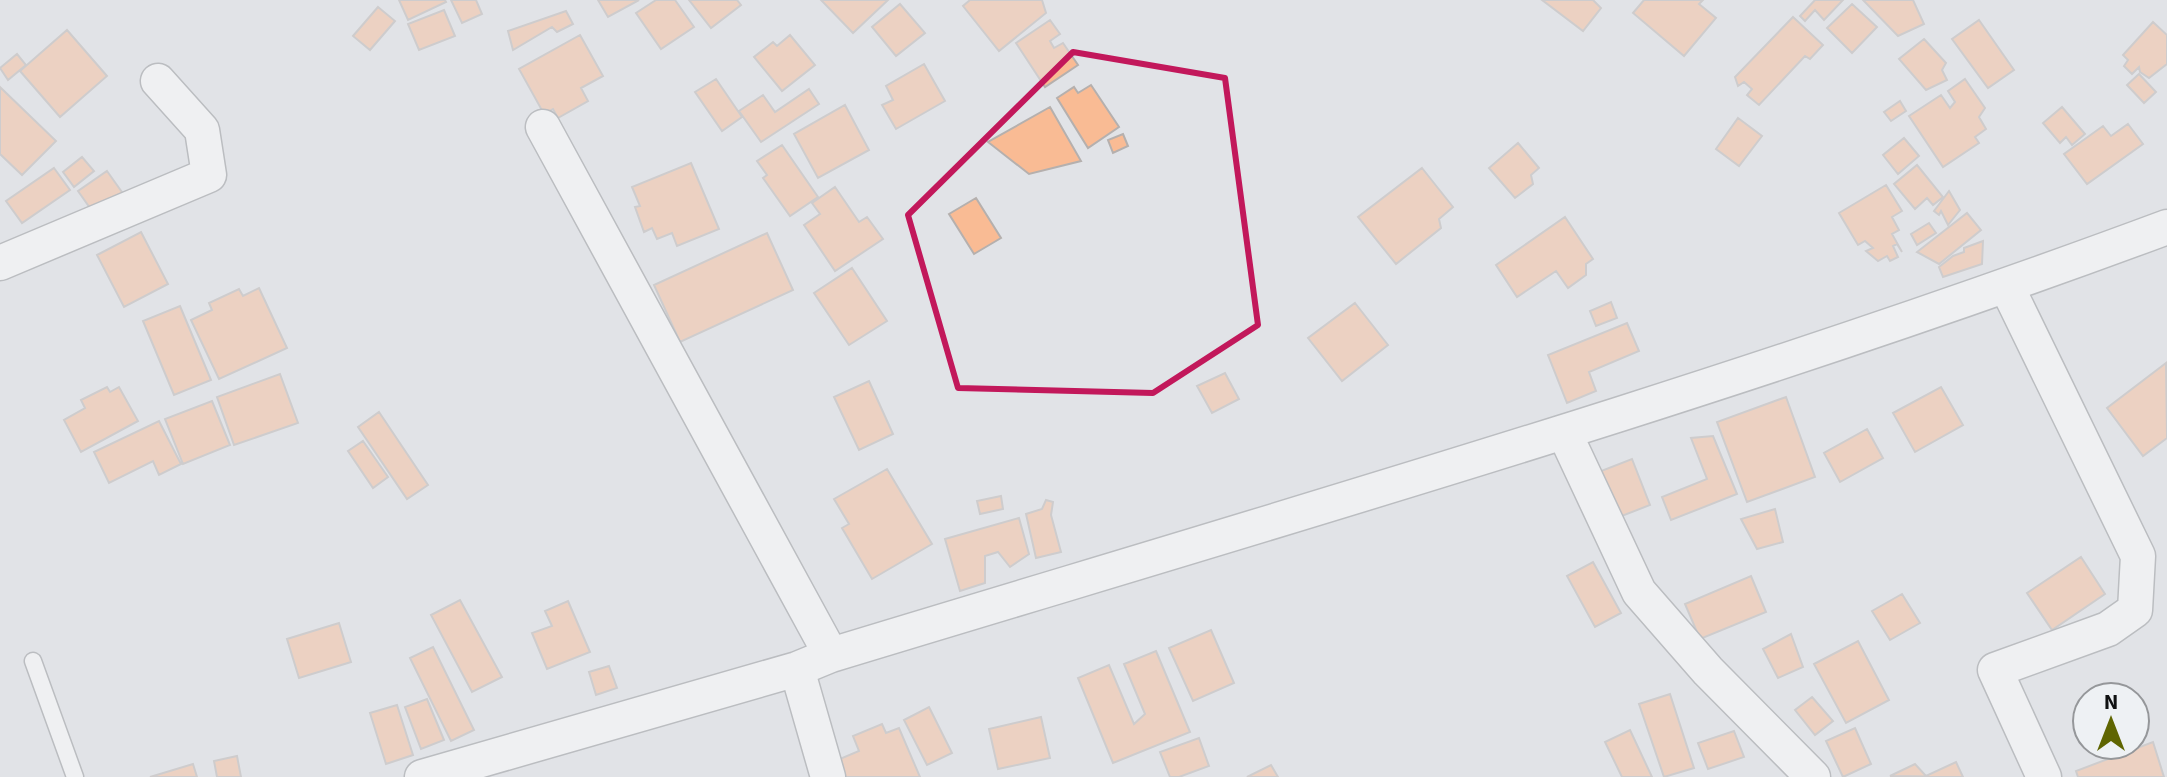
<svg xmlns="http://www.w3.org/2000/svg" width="2167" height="777" font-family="'Source Sans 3',sans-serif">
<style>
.building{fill:#f9bb94;stroke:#b5b0ae;stroke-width:2}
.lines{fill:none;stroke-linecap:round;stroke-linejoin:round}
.lane-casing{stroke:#8c8f92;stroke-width:19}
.street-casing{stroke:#8c8f92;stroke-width:37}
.lane{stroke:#fff;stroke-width:16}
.street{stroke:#fff;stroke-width:34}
.marked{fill:none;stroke:#c2185b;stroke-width:6;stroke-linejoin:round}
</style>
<rect width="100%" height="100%" fill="#e1e3e7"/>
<path class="building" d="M399 0H445L446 2 408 20Z
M451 0H476L482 14 462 23Z
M598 0H639L608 17Z
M656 0H675L694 27 661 49 636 13Z
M689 0H737L741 5 711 28Z
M821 0H888L853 33Z
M970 0H1042L1046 13 999 51 963 6Z
M1542 0H1593L1601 8 1583 31Z
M1644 0H1703L1699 4 1716 18 1684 56 1633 13Z
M1815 0H1843L1824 20 1815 10 1805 21 1800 16Z
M1863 0H1913L1924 24 1898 36Z
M900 4 925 33 896 56 872 27Z
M1852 4 1877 27 1852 53 1827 28Z
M378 7 395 21 370 50 353 36Z
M444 10 455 36 419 50 408 24Z
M566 11 573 24 557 32 552 27 513 50 508 31Z
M1793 17 1823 45 1810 59 1805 56 1759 105 1747 95 1752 89 1744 82 1738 86 1735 77Z
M1050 20 1060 34 1050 41 1054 48 1063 43 1078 65 1045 87 1016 43Z
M1979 20 2014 70 1988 88 1952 39Z
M2153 22 2167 35V64L2149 78 2140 72 2139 67 2132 74 2124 66 2128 60 2123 55Z
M67 30 107 76 60 117 20 71Z
M580 35 603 76 581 88 588 101 558 118 553 109 544 114 519 69Z
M790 35 815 65 782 91 754 57 773 42 777 46Z
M1924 39 1946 63 1942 70 1947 80 1926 90 1899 59Z
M17 54 26 65 8 80 0 68Z
M924 64 945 101 896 129 882 105 893 100 886 86Z
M2139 74 2156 92 2144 103 2127 85Z
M716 79 742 117 722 131 695 92Z
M1965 79 1985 108 1979 117 1986 129 1975 137 1979 143 1943 167 1909 116 1941 95 1950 108 1955 102 1948 91Z
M1091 85 1119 127 1088 148 1057 98 1074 87 1078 93Z
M0 87 56 141 22 175 0 154Z
M809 89 819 104 761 142 739 111 763 95 775 112Z
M1900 101 1906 111 1891 121 1884 112Z
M845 105 869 150 818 178 794 134Z
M1050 107 1081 161 1029 174 988 142Z
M2062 107 2085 134 2072 145 2066 137 2060 143 2043 123Z
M1738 118 1762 136 1739 166 1716 149Z
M2128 124 2143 144 2087 184 2064 154 2103 126 2111 136Z
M1123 134 1128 146 1113 153 1108 140Z
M1904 138 1919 156 1898 174 1883 155Z
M1518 143 1539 168 1531 175 1533 184 1515 198 1489 168Z
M782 145 818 197 790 216 763 178 767 175 757 161Z
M82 157 94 171 74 187 63 172Z
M691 163 719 229 677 246 672 233 657 239 652 228 644 232 635 207 640 206 632 187Z
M1917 165 1943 197 1933 205 1927 198 1915 209 1894 184Z
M54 168 70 190 22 223 6 201Z
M1422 168 1453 207 1439 219 1441 228 1396 264 1358 217Z
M107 171 124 195 95 215 78 191Z
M1886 185 1902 211 1892 217 1899 230 1892 234 1902 252 1897 244 1893 246 1898 257 1890 261 1887 256 1878 261 1866 251 1873 248 1865 241 1858 245 1839 213Z
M835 187 859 222 867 217 883 239 835 271 804 225 820 214 812 203Z
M1949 191 1960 210 1948 225 1941 211 1939 215 1934 211Z
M976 198 1001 238 974 254 949 214Z
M1967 213 1981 230 1939 264 1917 252Z
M1565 217 1593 259 1586 264V275L1568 288 1556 271 1517 297 1496 265Z
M1929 223 1936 233 1917 245 1911 234Z
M141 232 168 284 124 307 97 255Z
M767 233 793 290 680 342 654 285Z
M1983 241 1982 264 1943 277 1939 267 1953 256 1964 252V248Z
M852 268 887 321 849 345 814 293Z
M259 288 287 348 219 379 191 320 212 310 209 303 239 289 243 296Z
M1611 302 1617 318 1596 326 1590 311Z
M1355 303 1388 345 1342 381 1308 338Z
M180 306 211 380 174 395 143 321Z
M1627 323 1639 351 1589 372 1596 391 1567 403 1548 355Z
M2166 363 2167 438 2143 456 2107 408Z
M1225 373 1239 399 1212 413 1197 386Z
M280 374 298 423 234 445 217 397Z
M869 381 893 434 859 450 834 397Z
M107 387 110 392 119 387 138 421 81 452 64 420 85 408 81 400Z
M1941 387 1963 425 1915 452 1893 413Z
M1786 397 1815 477 1747 502 1717 422Z
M212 401 230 445 183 464 165 419Z
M379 412 428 485 407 499 358 427Z
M159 421 181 464 159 475 153 461 109 483 94 452Z
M1867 429 1883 458 1840 482 1824 453Z
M1713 436 1737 494 1671 520 1662 497 1707 479 1691 438Z
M363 441 388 477 373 488 348 451Z
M1632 459 1650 505 1614 519 1596 473Z
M887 469 932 544 872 579 842 528 849 524 834 499Z
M1001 496 1003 509 980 514 977 501Z
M1046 500 1053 502 1051 515 1061 552 1036 558 1026 514 1042 509Z
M1775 509 1783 542 1757 549 1741 519Z
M1019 518 1029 554 1010 567 998 552 985 556V583L960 591 945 539Z
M2081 557 2105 594 2052 630 2027 593Z
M1593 562 1621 613 1595 627 1567 576Z
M1751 576 1766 612 1700 639 1685 604Z
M1902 594 1920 623 1890 640 1872 611Z
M460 600 502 677 472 692 431 615Z
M568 601 590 652 547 669 532 633 552 626 545 611Z
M339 623 351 662 299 678 287 639Z
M1211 630 1234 683 1193 701 1169 648Z
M1791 634 1803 667 1778 678 1763 649Z
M1858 641 1889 700 1846 723 1814 664Z
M433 647 474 730 451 741 410 658Z
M1156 651 1190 732 1113 763 1078 678 1109 665 1134 724 1145 714 1124 664Z
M609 666 617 688 596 695 589 672Z
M1670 694 1694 768 1664 777 1639 704Z
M1812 697 1833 721 1815 735 1795 710Z
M427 699 444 740 421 749 405 707Z
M397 705 413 755 386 764 370 713Z
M929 707 952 753 927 765 904 720Z
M1041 717 1050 758 998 769 989 729Z
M882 724 886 733 899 728 920 777H833L828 764 859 751 853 736Z
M1855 728 1871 764 1843 777 1826 741Z
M1630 730 1652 777H1622L1605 742Z
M1734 731 1744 757 1708 769 1698 743Z
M1199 738 1209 766 1179 777H1170L1160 752Z
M2153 742 2164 777H2078L2076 771Z
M237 756 241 777H217L214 761Z
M1956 762 1963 777 1890 776 1915 764 1926 776Z
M193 764 197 777H150Z
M1271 765 1278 777H1247Z"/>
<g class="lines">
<defs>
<path id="lane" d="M33 661 75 777"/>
<path id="street" d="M543 127 831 655
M0 263 209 175 202 130 158 81
M2007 287 2138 556 2135 610 2108 629 1995 670 2044 777
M1564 432 1639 592 1708 671 1813 777
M797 669 828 777
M422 777 797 669 831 655C1278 519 1729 390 2167 227"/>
</defs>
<use href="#lane" class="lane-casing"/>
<use href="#street" class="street-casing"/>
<use href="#lane" class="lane"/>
<use href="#street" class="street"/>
</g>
<path d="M0 0H2167V777H0ZM1073 52 1225 78 1258 325 1153 393 958 388 908 215Z" fill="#e1e3e7" fill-opacity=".55" fill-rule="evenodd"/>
<path class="marked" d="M1073 52 1225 78 1258 325 1153 393 958 388 908 215Z"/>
<g transform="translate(2111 721)"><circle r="38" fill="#eef1f4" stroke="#95979a" stroke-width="2"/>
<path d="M0-6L14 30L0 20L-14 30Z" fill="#5f6501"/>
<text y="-12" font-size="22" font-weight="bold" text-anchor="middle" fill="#101112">N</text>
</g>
</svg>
